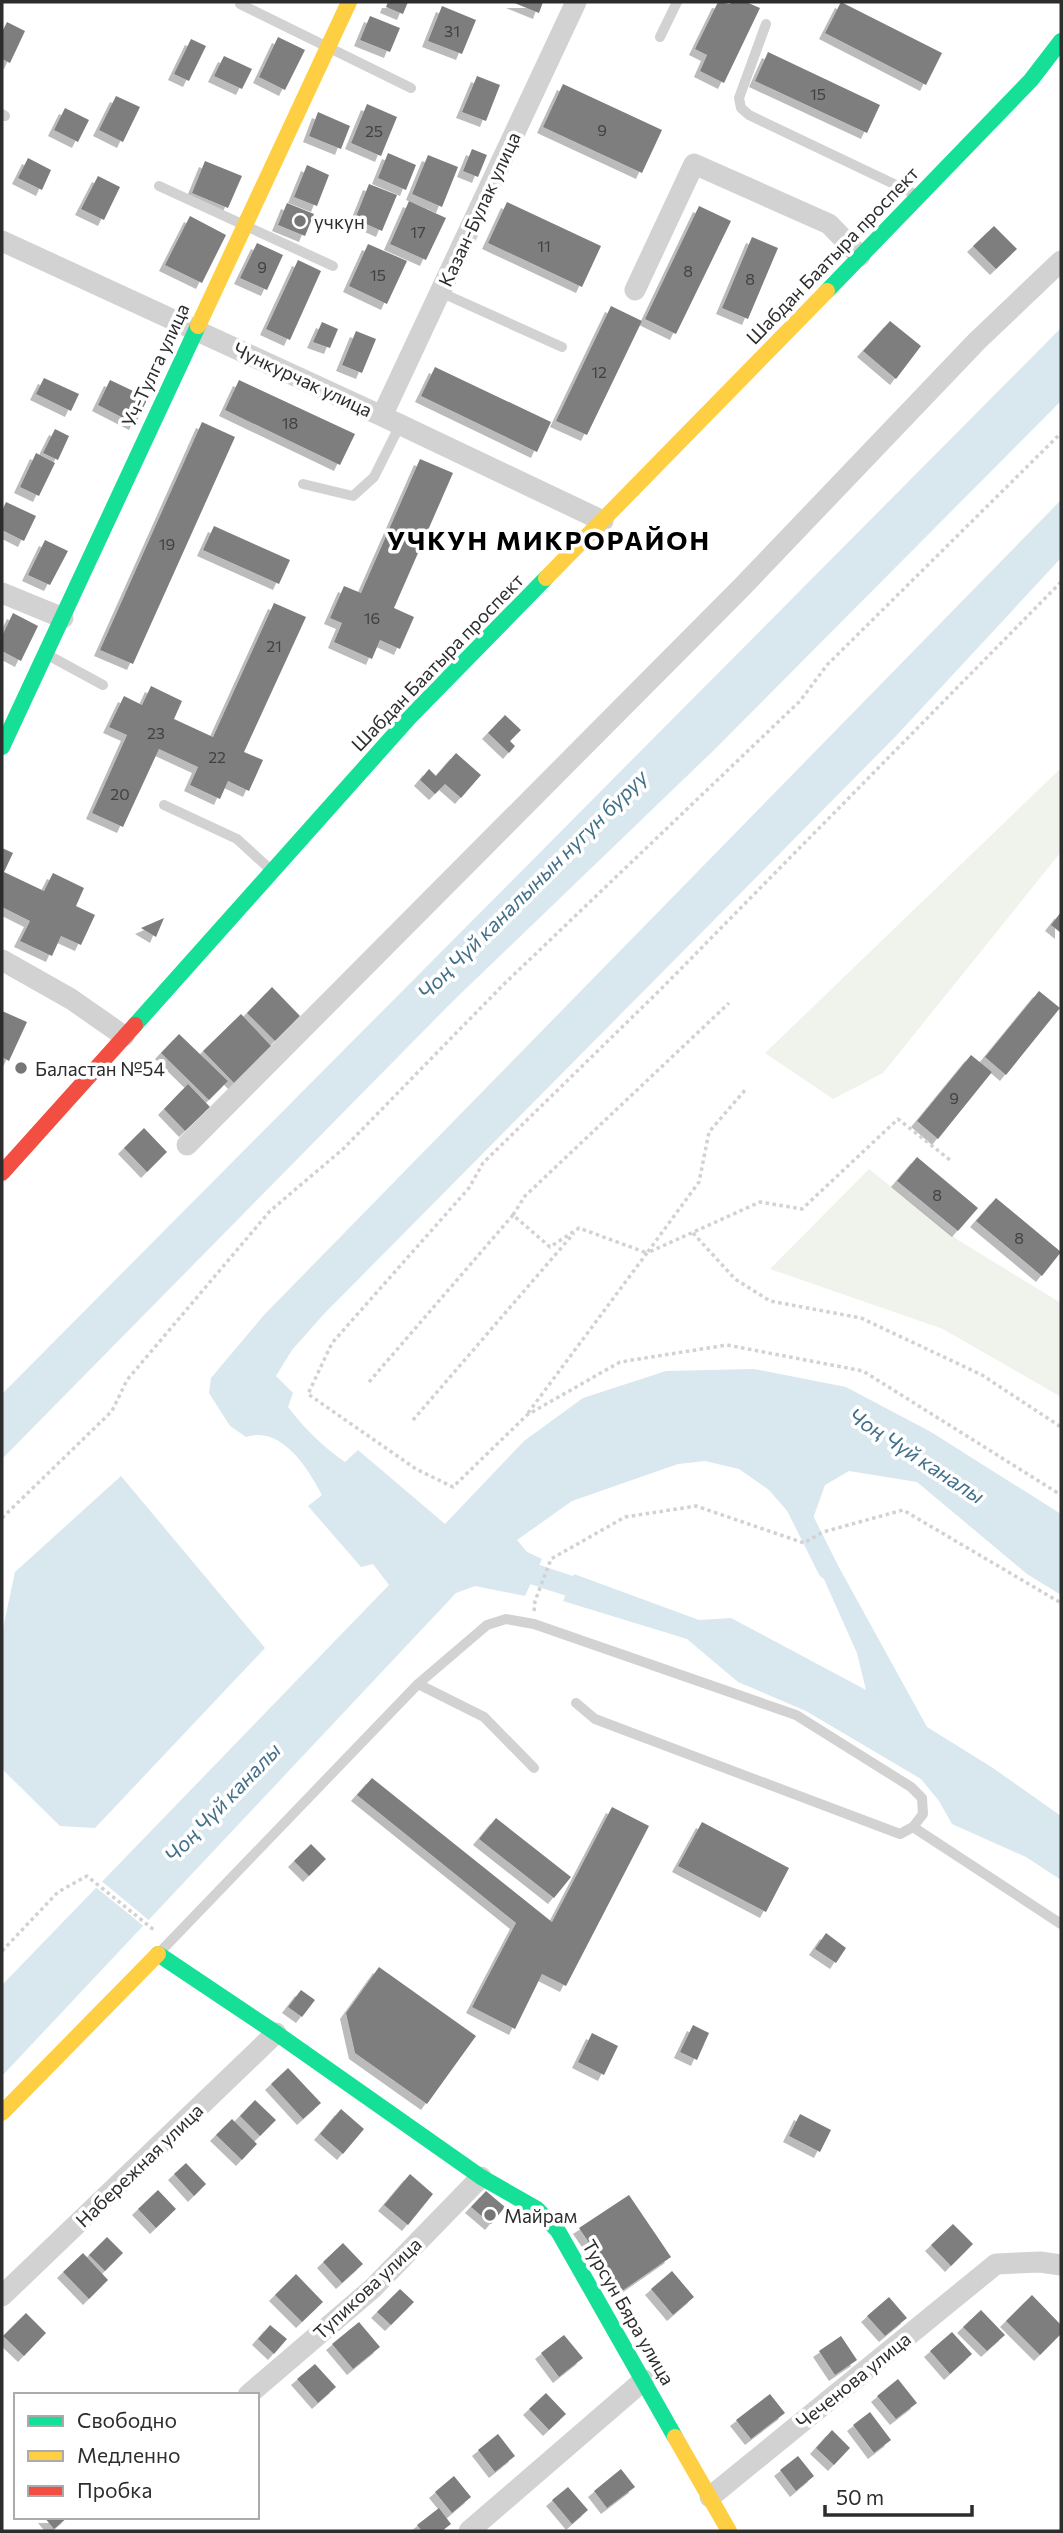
<svg xmlns="http://www.w3.org/2000/svg" width="1063" height="2533" font-family="Commissioner,sans-serif">
<style>
.green{fill:#f0f3ec}
.water{fill:#d9e7ef}
.pier{fill:#fff}
.lines{fill:none;stroke-linecap:round;stroke-linejoin:round}
.canal{stroke:#d9e7ef;stroke-width:21}
.building{fill:#7e7e7e;filter:url(#shadow)}
.path{stroke:#d2d2d2;stroke-width:3.5;stroke-dasharray:3.5 3.5;stroke-linecap:butt}
.lane{stroke:#d2d2d2;stroke-width:10}
.street{stroke:#d2d2d2;stroke-width:21}
.fast{stroke:#16e098;stroke-width:16}
.slow{stroke:#ffcf43;stroke-width:16}
.jam{stroke:#f24e42;stroke-width:16}
.poi-dot{fill:#767676;stroke:#fff;stroke-width:2.5}
.labels{text-anchor:middle;dominant-baseline:central;stroke-width:7;stroke-linejoin:round;paint-order:stroke}
.number-label{font-size:16px;fill:#414141}
.street-label{font-size:19px;fill:#2d2d2d;stroke:#fff}
.poi-label{font-size:19px;fill:#2d2d2d;stroke:#fff;text-anchor:start}
.water-label{font-size:21px;font-style:italic;fill:#427088;stroke:#fff}
.district-label{font-size:26px;font-weight:bold;letter-spacing:2px;fill:#000;stroke:#fff}
</style>
<defs>
<filter id="shadow"><feDropShadow dx="-6" dy="6" stdDeviation="0" flood-color="#0004"/></filter>
</defs>
<rect width="100%" height="100%" fill="#fff"/>
<path class="green" d="M1061 768V852L883 1073 833 1099 765 1053Z
M869 1169 958 1240 1061 1303V1397L943 1329 770 1269Z"/>
<path class="water" d="M1061 328V401L713 751 451 1003 2 1459V1394Z
M1061 500V558L896 736 323 1315 292 1350 276 1376 293 1393 288 1407C305 1429 322 1446 345 1462L358 1450 445 1524 524 1441 583 1398 666 1371 754 1369 846 1387 931 1432 1061 1514V1595L1027 1574 917 1482 849 1471 825 1485 811 1524 803 1529 769 1490 739 1469 705 1461 678 1464 572 1501 517 1540 527 1552 542 1559 525 1596 475 1586 456 1593 2 2076V1985L389 1585 373 1564 361 1567 308 1506 322 1495C308 1468 281 1425 246 1437L230 1426 209 1393 211 1378 264 1315Z
M121 1476 265 1648 95 1828 60 1826 2 1769V1633L15 1572Z
M825 1542 927 1727 993 1768 1061 1816V1880L1026 1857 952 1824 939 1801 921 1779 806 1711 738 1682 687 1639 563 1601 574 1574 699 1620 731 1618 866 1690 857 1653 810 1548Z"/>
<path class="pier" d="M99 1879 151 1922 146 1928 93 1885Z"/>
<g class="lines">
<path class="canal" d="M794 1501 828 1569
M509 1566 594 1594"/>
</g>
<path class="building" d="M388 2H408L403 14 386 7Z
M512 2H543L539 13Z
M718 2 730 4 731 2H746L760 8 724 83 700 71 707 55 695 49Z
M841 2 942 53 926 85 825 33Z
M442 6 476 20 462 54 428 41Z
M370 16 400 28 390 52 360 40Z
M7 22 25 31 10 63 2 59V32Z
M278 37 305 50 285 90 259 77Z
M191 39 206 46 189 81 174 74Z
M768 52 880 105 867 133 755 81Z
M224 56 252 69 242 89 214 76Z
M477 76 500 85 486 121 462 112Z
M563 84 662 130 642 173 543 127Z
M116 96 140 107 123 142 99 130Z
M367 104 397 117 381 156 351 143Z
M65 108 89 120 78 142 54 130Z
M318 112 350 126 341 149 309 136Z
M472 149 487 155 478 177 463 171Z
M388 153 416 165 406 190 378 178Z
M428 155 458 167 442 207 412 194Z
M28 158 51 170 42 190 18 178Z
M205 161 242 176 228 208 192 193Z
M307 165 329 175 317 206 294 197Z
M98 176 120 187 104 220 81 209Z
M369 184 397 195 382 231 355 219Z
M409 201 446 218 426 260 390 244Z
M507 202 601 246 582 287 488 243Z
M287 203 314 214 305 236 278 225Z
M699 206 731 221 676 334 645 319Z
M190 216 226 235 202 283 165 265Z
M994 226 1017 249 996 269 973 246Z
M752 237 778 248 748 319 722 308Z
M257 243 283 255 267 290 240 278Z
M368 244 407 261 387 304 349 286Z
M298 260 321 271 290 340 266 329Z
M611 306 642 321 587 435 556 421Z
M890 321 921 346 896 379 863 351Z
M322 322 338 329 330 348 313 342Z
M356 331 376 339 362 373 342 365Z
M435 367 551 422 537 452 421 396Z
M44 378 79 394 71 411 36 394Z
M110 380 148 398 135 424 98 405Z
M239 380 355 434 340 465 225 410Z
M202 422 235 437 133 664 100 650Z
M55 429 69 436 58 460 43 453Z
M36 453 55 463 39 496 20 487Z
M420 459 453 473 394 608 414 617 400 649 380 640 372 659 334 642 342 623 330 618 344 586 361 593Z
M6 502 36 516 24 541 2 530V511Z
M214 526 290 560 279 584 203 550Z
M45 540 68 551 50 585 28 575Z
M274 603 306 617 244 752 263 760 249 791 228 781 220 799 190 785 198 767 159 749 123 827 92 813 127 735 109 727 124 696 142 705 151 686 182 701 174 719 213 737Z
M13 613 38 626 21 661 2 651V636Z
M505 715 521 730 510 741 515 746 509 753 488 733Z
M456 753 481 775 461 798 445 784 435 794 420 780 429 769 436 776Z
M2 848 13 853 4 872 44 891 53 873 84 888 76 906 95 915 81 945 61 936 52 956 20 941 30 921 2 907Z
M1061 912V933L1051 925Z
M164 918 156 937 141 928Z
M272 987 300 1016 275 1041 247 1013Z
M1039 991 1060 1008 1006 1075 985 1057Z
M2 1011 27 1022 9 1061 2 1057Z
M241 1014 272 1047 235 1084 203 1051Z
M179 1034 228 1081 209 1100 161 1053Z
M971 1055 992 1072 938 1139 917 1121Z
M188 1084 210 1107 185 1131 164 1109Z
M144 1128 167 1152 147 1172 124 1148Z
M917 1157 978 1208 958 1231 897 1181Z
M996 1198 1061 1252 1042 1276 976 1221Z
M372 1778 552 1922 612 1807 649 1826 566 1986 542 1974 515 2029 472 2007 516 1923 357 1795Z
M496 1818 571 1877 554 1898 479 1839Z
M702 1822 789 1868 766 1912 678 1866Z
M311 1844 326 1859 309 1876 294 1861Z
M826 1933 846 1948 836 1963 815 1949Z
M379 1967 476 2036 427 2104 355 2053 346 2013Z
M301 1990 315 2000 302 2017 288 2007Z
M693 2025 709 2033 697 2060 680 2052Z
M592 2033 618 2046 604 2075 578 2062Z
M288 2068 321 2103 303 2119 271 2084Z
M255 2100 276 2120 260 2136 240 2116Z
M341 2109 364 2129 343 2154 320 2134Z
M800 2114 831 2130 820 2152 789 2136Z
M232 2119 257 2144 242 2160 216 2135Z
M186 2163 206 2184 194 2196 174 2174Z
M410 2174 433 2194 408 2225 384 2205Z
M158 2190 176 2209 156 2228 138 2209Z
M486 2191 505 2207 491 2224 471 2207Z
M629 2195 671 2257 622 2291 579 2228Z
M953 2224 973 2244 951 2266 931 2245Z
M107 2237 123 2253 105 2271 89 2255Z
M343 2243 363 2264 342 2283 323 2262Z
M83 2253 108 2280 89 2299 63 2272Z
M672 2271 694 2297 673 2315 651 2289Z
M296 2274 323 2302 302 2322 275 2295Z
M400 2289 414 2302 391 2325 377 2312Z
M1032 2295 1061 2325V2334L1040 2355 1006 2321Z
M889 2297 907 2318 885 2336 867 2316Z
M981 2310 1005 2335 987 2351 963 2327Z
M26 2313 46 2333 24 2356 3 2336Z
M359 2322 380 2347 353 2369 332 2344Z
M270 2325 287 2339 274 2354 258 2339Z
M952 2332 972 2354 950 2374 930 2351Z
M564 2335 583 2358 559 2377 541 2353Z
M841 2336 857 2360 835 2375 819 2351Z
M315 2364 336 2387 318 2403 297 2379Z
M898 2379 917 2403 896 2419 877 2396Z
M546 2393 566 2414 549 2430 529 2409Z
M770 2394 785 2413 751 2439 736 2420Z
M870 2412 891 2440 874 2453 853 2425Z
M832 2430 850 2448 834 2465 816 2448Z
M498 2434 515 2456 495 2472 478 2450Z
M798 2456 814 2476 796 2491 780 2470Z
M621 2469 635 2487 607 2508 594 2491Z
M454 2476 471 2497 452 2513 435 2492Z
M568 2487 588 2510 572 2524 552 2500Z
M439 2508 451 2524 442 2531H422L417 2525Z
M44 2517H68L54 2529Z"/>
<g class="lines">
<path class="path" d="M1061 582 660 990 483 1163 469 1188 332 1343 308 1394 416 1469 453 1487 527 1415 620 1362 727 1345 863 1371 1061 1495
M513 1215 525 1196 729 1003
M693 1233 735 1279 770 1301 861 1318 982 1375 1061 1427
M369 1382 513 1215 550 1247 579 1228 647 1253 699 1182 709 1132 746 1089
M528 1413 647 1253 760 1202 802 1209 898 1119 950 1160
M413 1420 574 1233
M2 1518 112 1411 127 1380 270 1211 343 1149 502 986 800 701 827 665 1061 433
M534 1611 535 1601 551 1559 625 1517 696 1506 804 1543 823 1532 903 1510 1061 1603
M2 1951 58 1892 87 1876 154 1930"/>
<path class="lane" d="M240 4 411 88
M766 24 739 98 741 108 749 115 917 195
M660 37 677 2
M2 114 5 116
M159 186 333 266
M440 292 562 347
M303 484 353 496 374 477 400 425
M46 654 103 685
M164 805 237 839 272 871
M418 1684 484 1717 534 1768
M913 1827 1061 1924
M160 1952 418 1684 487 1625 506 1619 534 1624 796 1715 911 1787 922 1798 923 1814 913 1827 900 1834 595 1719 576 1703"/>
<path class="street" d="M2 241 382 416 603 521
M635 290 694 164 829 224 860 256
M382 416 576 2
M2 593 63 618
M2 960 71 999 124 1036
M187 1145 742 587 977 341 1061 261
M2 2296 276 2033
M248 2395 373 2288 481 2177
M710 2497 996 2264 1040 2262 1061 2265
M469 2531 644 2380"/>
<path class="fast" d="M827 291 1031 80 1061 41
M2 747 198 326
M135 1025 409 718 546 578
M158 1954 276 2033 481 2177 537 2209 558 2231 675 2437"/>
<path class="slow" d="M198 326 349 2
M546 578 827 291
M2 2113 158 1954
M675 2437 729 2531"/>
<path class="jam" d="M2 1173 135 1025"/>
</g>
<g class="poi-dot">
<circle cx="300" cy="221" r="7"/>
<circle cx="21" cy="1068" r="7"/>
<circle cx="490" cy="2215" r="7"/>
</g>
<g class="labels">
<g class="number-label">
<text x="452" y="30">31</text>
<text x="818" y="93">15</text>
<text x="602" y="129">9</text>
<text x="374" y="130">25</text>
<text x="418" y="231">17</text>
<text x="544" y="245">11</text>
<text x="262" y="266">9</text>
<text x="688" y="270">8</text>
<text x="378" y="274">15</text>
<text x="750" y="278">8</text>
<text x="599" y="371">12</text>
<text x="290" y="422">18</text>
<text x="167" y="543">19</text>
<text x="372" y="617">16</text>
<text x="274" y="645">21</text>
<text x="156" y="732">23</text>
<text x="217" y="756">22</text>
<text x="120" y="793">20</text>
<text x="954" y="1097">9</text>
<text x="937" y="1194">8</text>
<text x="1019" y="1237">8</text>
</g>
<g class="street-label">
<text transform="translate(479 209) rotate(-65)">Казан-Булак улица</text>
<text transform="translate(832 255) rotate(-46)">Шабдан Баатыра проспект</text>
<text transform="translate(155 365) rotate(-65)">Уч-Тулга улица</text>
<text transform="translate(303 379) rotate(25)">Чункурчак улица</text>
<text transform="translate(437 662) rotate(-46)">Шабдан Баатыра проспект</text>
<text transform="translate(139 2165) rotate(-44)">Набережная улица</text>
<text transform="translate(367 2288) rotate(-43)">Тупикова улица</text>
<text transform="translate(629 2312) rotate(60)">Турсун Бяра улица</text>
<text transform="translate(853 2380) rotate(-39)">Чеченова улица</text>
</g>
<g class="poi-label">
<text x="314" y="221">учкун</text>
<text x="35" y="1068">Баластан №54</text>
<text x="504" y="2215">Майрам</text>
</g>
<g class="water-label">
<text transform="translate(532 884) rotate(-45)">Чоң Чүй каналынын нугун буруу</text>
<text transform="translate(917 1455) rotate(33)">Чоң Чүй каналы</text>
<text transform="translate(222 1802) rotate(-46)">Чоң Чүй каналы</text>
</g>
<g class="district-label">
<text x="549" y="539">УЧКУН МИКРОРАЙОН</text>
</g>
</g>
<rect width="1063" height="2533" fill="none" stroke="#2d2d2d" stroke-width="7"/>
<rect x="14" y="2393" width="245" height="126" fill="#ffffff" stroke="#ababab" stroke-width="2"/>
<rect x="28" y="2416" width="35" height="10" fill="#16e098" stroke="#ababab" stroke-width="2"/>
<text x="77" y="2428" font-size="21" fill="#2d2d2d">Свободно</text>
<rect x="28" y="2451" width="35" height="10" fill="#ffcf43" stroke="#ababab" stroke-width="2"/>
<text x="77" y="2463" font-size="21" fill="#2d2d2d">Медленно</text>
<rect x="28" y="2486" width="35" height="10" fill="#f24e42" stroke="#ababab" stroke-width="2"/>
<text x="77" y="2498" font-size="21" fill="#2d2d2d">Пробка</text>
<path d="M825 2505v10h147v-10" fill="none" stroke="#2d2d2d" stroke-width="3.5"/>
<text x="836" y="2505" font-size="21" fill="#2d2d2d" stroke="#ffffff" stroke-width="5" paint-order="stroke">50 m</text>
</svg>
